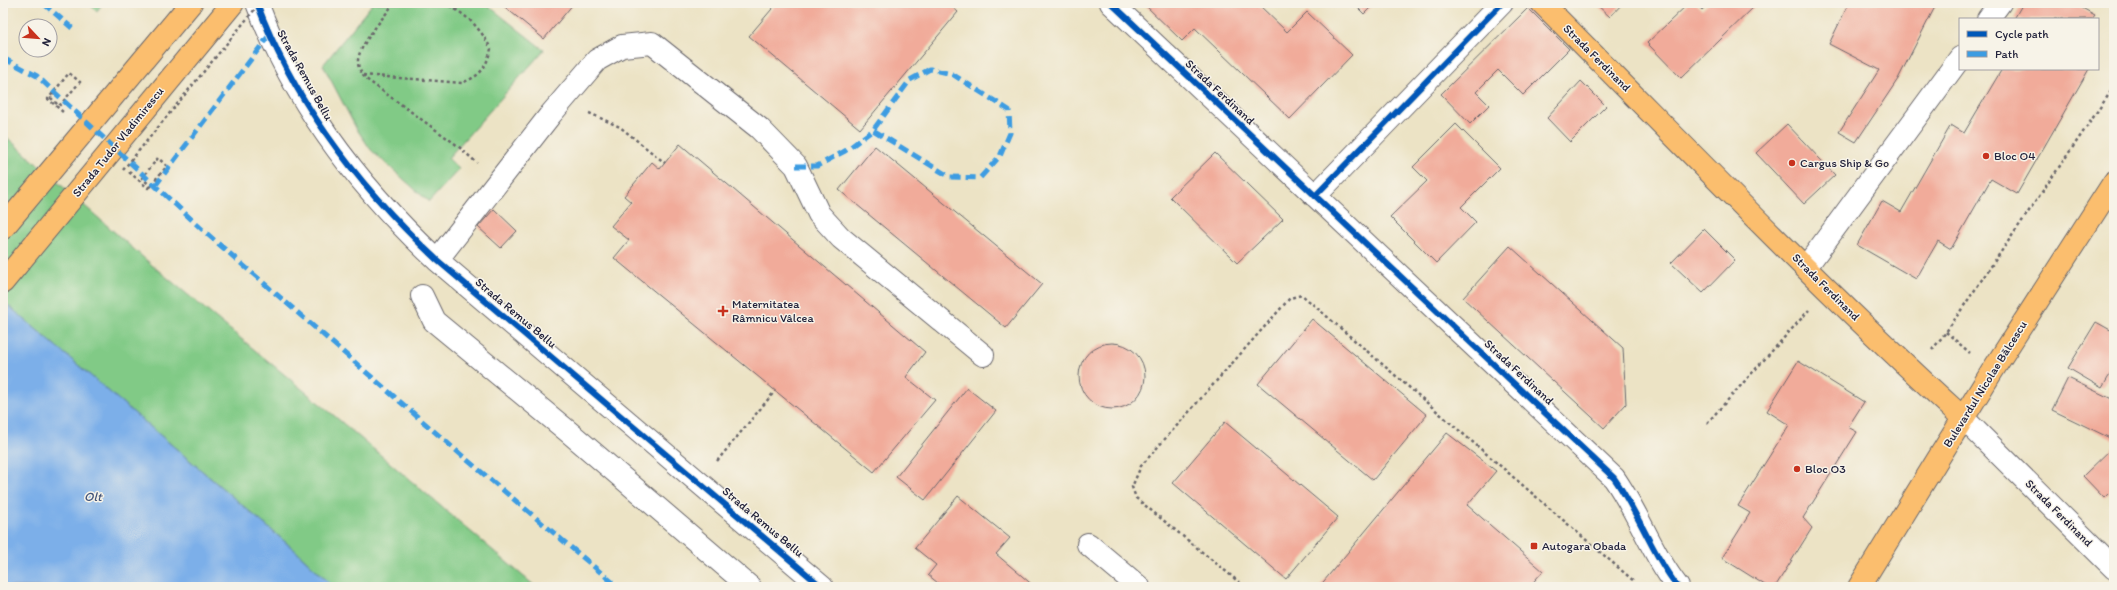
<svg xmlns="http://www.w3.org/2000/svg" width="2117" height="590" font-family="Itim,sans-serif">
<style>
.green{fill:#81ca86;stroke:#527660}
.water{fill:#7cafe9;stroke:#4f6892}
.building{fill:#f1ab9a}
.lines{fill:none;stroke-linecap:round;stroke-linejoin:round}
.minor-casing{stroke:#69666b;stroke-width:24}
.major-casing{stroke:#69666b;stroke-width:24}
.path{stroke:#69666b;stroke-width:2.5;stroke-dasharray:3 3;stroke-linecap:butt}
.minor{stroke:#fff;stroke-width:22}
.major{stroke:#fbbe6e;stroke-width:22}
.path-bridge{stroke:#69666b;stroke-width:2.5;stroke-dasharray:3 3;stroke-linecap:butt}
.quiet{stroke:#3c9ce2;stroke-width:5;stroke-dasharray:10 5;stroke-linecap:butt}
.cycleway-casing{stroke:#f7f3e8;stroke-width:8}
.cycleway{stroke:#0057b8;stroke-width:6}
.poi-dot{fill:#c8321e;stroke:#f7f3e8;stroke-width:1.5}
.labels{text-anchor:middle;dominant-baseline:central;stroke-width:3;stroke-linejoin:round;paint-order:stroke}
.street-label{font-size:12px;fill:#22223b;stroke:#f7f3e8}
.poi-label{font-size:12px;fill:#22223b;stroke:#f7f3e8;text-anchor:start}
.water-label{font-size:13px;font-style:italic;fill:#425378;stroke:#f7f3e8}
</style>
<rect width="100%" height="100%" fill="#f7f3e8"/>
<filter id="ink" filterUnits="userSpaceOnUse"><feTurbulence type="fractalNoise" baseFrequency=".025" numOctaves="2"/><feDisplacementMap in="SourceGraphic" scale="8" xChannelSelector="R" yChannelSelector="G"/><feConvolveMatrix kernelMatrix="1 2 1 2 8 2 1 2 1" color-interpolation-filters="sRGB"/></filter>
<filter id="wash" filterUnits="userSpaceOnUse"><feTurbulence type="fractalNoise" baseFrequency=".012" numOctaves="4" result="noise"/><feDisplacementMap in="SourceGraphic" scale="16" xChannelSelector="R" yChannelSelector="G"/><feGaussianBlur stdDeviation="0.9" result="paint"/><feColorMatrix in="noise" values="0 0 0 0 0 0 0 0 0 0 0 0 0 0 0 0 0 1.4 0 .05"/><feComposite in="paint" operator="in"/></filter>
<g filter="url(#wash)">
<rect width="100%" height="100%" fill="#ece3c5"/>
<path class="green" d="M88 3H103L97 11Z
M373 3H485L544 50 448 158 459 169 429 202 371 150 356 128 323 65Z
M3 134 153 266 331 413 536 587H334L297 552 3 301Z"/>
<path class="water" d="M3 301 297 552 334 587H3Z"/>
<g id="blocks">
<path class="building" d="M500 3H574L544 39Z
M777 3H948L958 12 860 129 749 36Z
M1143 3H1257L1287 32 1307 12 1352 55 1290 119 1195 28 1182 41Z
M1353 3H1375L1364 14Z
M1595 3H1623L1610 17Z
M1689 3H1695L1702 10 1709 3H1758L1681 78 1647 43Z
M1849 3H1937L1898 79 1856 142 1839 132 1879 70 1829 44Z
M2023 3H2073L2095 15 2092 19H2014Z
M1528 8 1569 49 1523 95 1498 70 1476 92 1489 105 1470 124 1441 94Z
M2002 69H2089L2017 194 1991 179 1951 249 1938 241 1916 279 1857 245 1882 201 1901 212 1951 125 1964 133Z
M1581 81 1606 106 1570 142 1547 118Z
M1456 124 1500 168 1461 207 1476 222 1436 263 1390 217 1427 181 1413 167Z
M1787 124 1835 175 1804 204 1756 153Z
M680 144 925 352 906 377 935 400 874 472 614 258 629 240 611 226 631 202 624 196 652 162 660 169Z
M875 146 1042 284 1006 328 839 190Z
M1215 153 1283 219 1237 263 1170 197Z
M494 209 517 231 501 248 478 227Z
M1704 229 1735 260 1703 293 1671 263Z
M1510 246 1623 348 1626 404 1604 428 1463 298Z
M1312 319 1427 415 1373 480 1258 384Z
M2096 322 2114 332V368L2102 388 2068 368Z
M1079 376a33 33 0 1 1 66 0a33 33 0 1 1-66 0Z
M1798 361 1864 402 1848 427 1857 432 1803 518 1812 528 1775 587H1768L1722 558 1750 513 1738 506 1789 425 1767 411Z
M2068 378 2114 400V440L2052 410Z
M967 388 996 411 925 500 896 477Z
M1225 422 1338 517 1286 579 1173 483Z
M1447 433 1496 471 1467 505 1543 571 1529 587H1319Z
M2114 446V488L2104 498 2083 476Z
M958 496 1010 538 996 554 1035 587H943L928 575 936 565 915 548Z"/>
</g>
</g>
<g filter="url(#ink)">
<use href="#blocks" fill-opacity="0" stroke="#69666b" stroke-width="1"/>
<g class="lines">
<defs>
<path id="minor" d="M257 3C294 103 360 188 437 260L822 587
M1111 3 1614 478C1638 512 1652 554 1678 587
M1988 19 2000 3
M1315 196 1502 3
M437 260 551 114 597 60 622 46 652 43 759 128 796 166 819 214 841 238 983 355
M1806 267 1960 58
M422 296 434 321 570 433 750 587
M1963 418 2114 568
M1088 544 1139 587"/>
<path id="major" d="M1542 3C1681 142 1817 285 1963 418
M3 228 191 3
M3 282 233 3
M1859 587 1991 373 2114 182"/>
</defs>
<use href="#minor" class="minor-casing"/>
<use href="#major" class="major-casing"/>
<path class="path" d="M394 3C385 16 357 47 358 62 358 69 362 74 366 79L458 146 477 163
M363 75 462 83C481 75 485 70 491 49 480 27 466 14 444 3
M55 93 51 98 59 106 80 82 69 73 48 99 63 112
M589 113 620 127 665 163
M129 172 148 188 167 166 158 158 142 178 153 188 155 186
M3 315 7 311
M1946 332 1970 353
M1932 350 1946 332 2114 87
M1707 423 1809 310
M717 461 775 391
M1245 587 1136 498 1132 487 1141 466 1290 298 1302 295 1635 582"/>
<use href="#minor" class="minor"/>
<use href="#major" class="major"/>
<path class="path-bridge" d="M123 170 260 3"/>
<path class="quiet" d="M43 3 72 28
M3 58 37 76 205 232 466 459 618 587
M796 166H817L845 151 873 130 910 80 930 69 952 74 1009 110 1010 133 1000 156 980 178 950 177 873 130
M155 186 270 34"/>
<defs>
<path id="cycleway" d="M257 3C294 103 360 188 437 260L822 587
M1111 3 1614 478C1638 512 1652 554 1678 587
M1315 196 1502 3"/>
</defs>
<use href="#cycleway" class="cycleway-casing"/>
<use href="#cycleway" class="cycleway"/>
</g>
</g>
<g class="poi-dot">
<circle cx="1986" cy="156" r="4"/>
<circle cx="1792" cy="163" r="4"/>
<path d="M721 305h4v4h4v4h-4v4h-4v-4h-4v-4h4z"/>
<circle cx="1797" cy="469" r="4"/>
<rect x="1530" y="542" width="8" height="8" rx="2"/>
</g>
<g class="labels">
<g class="street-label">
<text transform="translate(1597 58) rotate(45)">Strada Ferdinand</text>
<text transform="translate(305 75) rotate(61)">Strada Remus Bellu</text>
<text transform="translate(1220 92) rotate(43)">Strada Ferdinand</text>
<text transform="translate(118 142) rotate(-51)">Strada Tudor Vladimirescu</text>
<text transform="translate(1826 287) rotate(45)">Strada Ferdinand</text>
<text transform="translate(516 313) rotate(40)">Strada Remus Bellu</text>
<text transform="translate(1519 372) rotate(43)">Strada Ferdinand</text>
<text transform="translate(1985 384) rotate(-58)">Bulevardul Nicolae Bălcescu</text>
<text transform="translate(2059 513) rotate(45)">Strada Ferdinand</text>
<text transform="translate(763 522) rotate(40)">Strada Remus Bellu</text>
</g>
<g class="poi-label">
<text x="1994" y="156">Bloc O4</text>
<text x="1800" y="163">Cargus Ship &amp; Go</text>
<text x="732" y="304">Maternitatea<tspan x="732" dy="14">Râmnicu Vâlcea</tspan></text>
<text x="1805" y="469">Bloc O3</text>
<text x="1542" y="546">Autogara Obada</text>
</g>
<g class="water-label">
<text x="93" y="496">Olt</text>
</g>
</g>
<rect width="2117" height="590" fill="none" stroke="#f7f3e8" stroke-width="16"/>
<rect x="1959" y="18" width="140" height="52" fill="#f7f3e8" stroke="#a29fa3"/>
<rect x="1967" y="31" width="20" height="6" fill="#0057b8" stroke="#a29fa3"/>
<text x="1995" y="38" font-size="12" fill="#22223b">Cycle path</text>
<rect x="1967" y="51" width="20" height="6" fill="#3c9ce2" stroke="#a29fa3"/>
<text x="1995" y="58" font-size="12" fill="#22223b">Path</text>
<g transform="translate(38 38) rotate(116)"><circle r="19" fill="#f7f3e8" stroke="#a29fa3"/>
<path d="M0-3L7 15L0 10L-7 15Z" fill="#c8321e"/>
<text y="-6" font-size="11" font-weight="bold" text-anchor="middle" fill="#22223b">N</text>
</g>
</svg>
